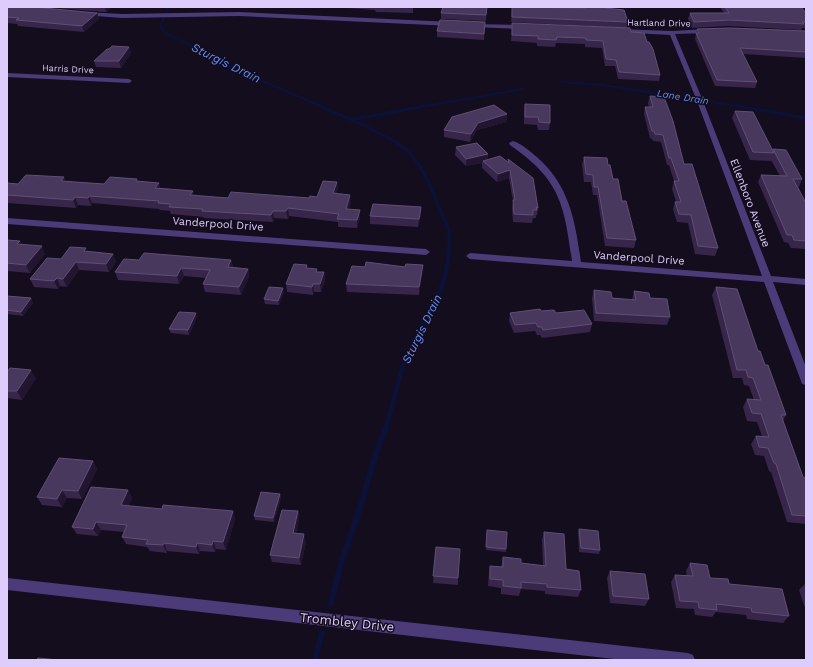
<svg xmlns="http://www.w3.org/2000/svg" width="813" height="667" font-family="'Work Sans',sans-serif">
<style>
.lines{fill:none;stroke-linecap:round;stroke-linejoin:round}
.stream-far3{stroke:#0c1137;stroke-width:2.5}
.stream-far2{stroke:#0c1137;stroke-width:3.5}
.stream-far1{stroke:#0c1137;stroke-width:4.5}
.stream{stroke:#0c1137;stroke-width:6}
.minor{fill:#4c3b79;fill-rule:evenodd}
.wall{fill:#372649}
.shaded-wall{fill:#211530}
.building{fill:#48385d;stroke:#604f76}
.labels{text-anchor:middle;dominant-baseline:central;stroke-width:3;stroke-linejoin:round;paint-order:stroke}
.far-street-label{font-size:9px;fill:#ddccfc;stroke:#140d1d}
.far-water-label{font-size:10px;font-style:italic;fill:#628df4;stroke:#140d1d}
.street-label{font-size:11px;fill:#ddccfc;stroke:#140d1d}
.water-label{font-size:12px;font-style:italic;fill:#628df4;stroke:#140d1d}
.near-street-label{font-size:13px;fill:#ddccfc;stroke:#140d1d}
</style>
<rect width="100%" height="100%" fill="#140d1d"/>
<g class="lines">
<path class="stream-far3" d="M166 12 168 7
M164 17 160 26 165 33 260 80 323 107
M560 82 603 85 743 107
M420 107 523 89"/>
<path class="stream-far2" d="M320 106 365 126 396 142 408 151 419 165 428 181 449 231V247
M737 106 806 118
M350 120 425 106"/>
<path class="stream-far1" d="M385 429C394 407 396 381 406 359 422 321 449 290 449 246"/>
<path class="stream" d="M331 604 340 566 362 502 376 453 386 428
M315 660 322 633"/>
<path class="minor" d="M85 12 122 14 239 12 452 22 455 24 452 26 239 16 122 18 83 15 82 14Z
M470 24 524 25 527 27 524 29 472 27 470 26Z
M618 29 672 31 708 29 711 31 708 33 675 34 703 101 771 276 806 279V285L773 282 806 367V385L802 384 801 381 764 282 470 259 466 256 470 253 572 261C564 203 560 180 510 145L509 143 513 141C522 144 531 152 538 158 570 187 575 221 581 262L762 276 697 101 670 35 616 32 615 31Z
M7 73 129 79 132 81 129 83 7 77Z
M7 218 426 249 430 252 426 255 7 224Z
M7 578 688 653 693 655 695 660H623L7 590Z"/>
</g>
<path class="wall" d="M7 7 97 13 99 19 84 32 18 26 17 24 7 23Z
M45 7H112L106 12Z
M347 7H413V13L376 12 375 10 347 8Z
M487 7 486 21 441 19V13Z
M512 7 583 8V7H605V8L628 22 627 28 511 22Z
M720 7H801L806 13V28H802L801 30 728 26 692 28 688 19 690 13H724Z
M485 22 484 40 437 37V31Z
M512 23 631 32 647 42 660 75 659 81 618 79 615 66H605L602 48 585 47V44L556 43 555 47 537 46V43L511 41Z
M697 29 806 31V58L743 54 757 82 755 88 715 86 695 39Z
M129 47 131 53 121 68 96 67 94 61 109 49Z
M650 96 684 164 718 248 715 256 695 254 688 223 677 222 673 209 675 202H676L672 189 674 181 669 165H667L661 142 653 141 652 139 650 138 644 114 645 107H649L648 103Z
M525 104 550 123 549 130H538L537 125 524 124V111Z
M735 111 772 150 773 149 802 179 799 187H798L806 203V249L791 248 788 243 784 242 758 182 761 175 780 176 771 160V161L750 160 732 118Z
M507 122 477 130 470 142 444 137V130Z
M456 147 488 154 487 160 508 162V159L538 208 537 215H536V218H533L532 223 513 222 512 208 513 201 509 178 497 182 482 168V163L466 166 455 155Z
M584 157 608 165 622 201 636 240 634 248 605 246 597 195H593L591 182H584L582 164Z
M64 177 65 181 104 184 138 181 161 188 193 191 194 196 228 198H309L317 197 337 182 338 189 336 194 351 202 349 209 360 210V217L357 228 338 227V222L289 216 288 219 274 218 273 222 204 218 203 217 171 214 170 211 160 210 159 209 92 203 91 206 78 205 76 208 7 203V183L18 184Z
M421 207V214L418 227 370 224V216Z
M7 240 20 241 22 245 45 254 30 273 7 271Z
M87 252 113 254 116 262 109 272 79 270 67 287 60 286 58 289 34 287 30 279 61 259Z
M139 260H231L233 267 248 269 249 277 241 295 205 292 203 284 206 278 184 276 179 284 118 280 115 272Z
M307 268 318 272H324L325 280 321 292H314L313 295 287 292 286 284Z
M422 273 419 295 347 292 346 284Z
M716 287 758 351 786 415 783 421 803 477 806 481V524L787 522 771 472 769 471 764 456 755 455 751 444 756 436H762L757 422 747 421 743 407 747 399 754 400 749 386 744 385 742 378H733L712 295Z
M594 290 612 298 632 300 634 291 650 298 670 317 667 325 594 321 592 298Z
M284 292 279 305 265 304 264 299Z
M7 296 31 298 33 303 23 316 7 314Z
M541 311 556 313 592 324 590 332 542 338 540 335H537L535 331 514 333 509 321 510 313Z
M197 317 189 335 171 333 169 329Z
M7 372 36 378 22 400 7 398Z
M93 461 97 469 82 499 67 498 62 507 42 505 37 497Z
M128 490 132 498 128 506 162 509 233 511 235 519 226 550 216 549 215 552 200 551 199 554 167 551V553L150 551 147 547 126 544 122 537 124 532 101 530 98 536 77 534 72 527Z
M280 494 281 498 274 522 255 520 254 516Z
M298 511 299 519 296 534 306 542 301 565 272 562 270 555Z
M579 529 600 550 599 554 579 552 578 533Z
M487 530 506 549V552L486 550Z
M544 532 566 569 581 590 578 597 545 594V591L521 589 519 596 501 594V588L488 586 489 573 490 566 501 567 503 557 521 563 543 566 542 540Z
M436 547 458 578V585L433 583Z
M690 563 710 578 729 584 789 616 783 623 747 619 746 615 716 612 712 617 695 615 694 609 676 608 671 582 675 575 687 576 686 571Z
M610 571 649 599 645 606 610 603 607 578Z
M806 583V611L799 590Z"/>
<path class="shaded-wall" d="M105 7H112L106 12Z
M97 13 99 19 84 32 82 26Z
M129 47 131 53 121 68 119 61Z
M507 114V122L477 130 470 142 471 134 478 123Z
M488 154 487 162 483 161 482 163 466 166V159Z
M510 170 509 178 497 182 498 174Z
M64 177 67 185 61 181Z
M337 182 338 189 333 201V193Z
M159 183 161 190 155 188Z
M193 191 195 198 190 195Z
M350 195 351 202 346 216V209Z
M89 196 92 203 91 206 88 198Z
M75 197 78 205 76 208 73 200Z
M421 207V214L418 227 419 219Z
M288 208 289 216 288 219 286 211Z
M360 210V217L357 228V220Z
M273 211 274 218 273 222 271 215Z
M20 241 24 249 17 244Z
M42 246 45 254 30 273 26 265Z
M113 254 116 262 109 272 106 264Z
M231 260 233 268 228 267Z
M76 262 79 270 67 287 63 279Z
M423 265 422 273 419 295V287Z
M181 268 184 276 179 284 177 276Z
M248 269 249 277 241 295 239 287Z
M324 272 325 280 321 292 320 284Z
M57 278 60 286 58 289 54 281Z
M313 284 314 292 313 295 312 287Z
M283 288 284 292 279 305 278 301Z
M31 298 33 303 23 316 21 312Z
M196 313 197 317 189 335 188 330Z
M31 370 36 378 22 400 17 391Z
M93 461 97 469 82 499 78 491Z
M62 490 67 498 62 507 57 499Z
M128 490 132 498 125 513 121 505Z
M280 494 281 498 274 522 273 518Z
M233 511 235 519 226 550 223 542Z
M298 511 299 519 294 541 293 533Z
M96 522 101 530 98 536 93 529Z
M304 534 306 542 301 565 299 558Z
M213 541 216 549 215 552 212 545Z
M164 543 167 551V553L163 545Z
M197 543 200 551 199 554 196 547Z"/>
<path class="building" d="M7 7H33L97 13 82 26 16 20 19 18 7 17Z
M443 7H487L486 15 441 13Z
M512 7 585 8V7H605V8L624 10 628 22 512 17Z
M725 7H801L806 13V22H802L804 24 730 20 694 22 690 13H729Z
M440 20 485 22 484 34 437 31Z
M512 23 630 28 631 32 644 33 647 42H649L653 49 660 75 619 72 616 60 606 59 603 41 586 40V38L557 37 556 40 538 39V36L512 35Z
M730 28 806 31V52L740 48 757 82 717 80 696 33H699L697 29Z
M112 46 129 47 119 61H94L107 49H109Z
M650 96 664 97 673 121 684 164H692L718 248 698 246 691 215 679 214 675 202H681L674 181H679L671 158H669L663 135 655 134 654 131H652L645 107H653Z
M525 104 550 105V123L539 122 538 117H525Z
M494 105 507 114 478 123 471 134 444 130 452 117Z
M735 111 753 112 774 153 753 152Z
M477 143 488 154 466 159 456 147Z
M773 149 786 150 802 179H793L806 203V241L794 240 792 235H787L761 175 787 176Z
M500 156 509 163 508 159 533 178 538 208 536 207 537 210H533V215L514 214 513 200H515L510 170 498 174 483 161Z
M584 157 607 158 608 165H610L613 179H618L622 201H626L636 240 607 238 598 187H594L593 175 586 174Z
M26 175 64 177 61 181 104 184 110 177 137 179 136 181 159 183 155 188 193 191 190 195 228 198 231 192 309 198 310 196 317 197 323 181 337 182 333 193 350 195 346 209 360 210 357 220 337 219 339 214 288 208 286 211H273L271 215 202 211 203 209 169 207 171 204 158 203 159 201 89 196 88 198 75 197 73 200 7 195V183L18 184Z
M373 204 421 207 419 219 370 216Z
M7 240 20 241 17 244 42 246 26 265 7 263Z
M70 247 86 248 84 251 113 254 106 264 76 262 63 279 57 278 54 281 30 279 47 258 61 259Z
M144 253 231 260 228 267 248 269 239 287 203 284 210 270 181 268 177 276 115 272 124 259 139 260Z
M366 262 405 267 406 264 423 265 419 287 346 284 352 266 365 267Z
M294 264 307 265 306 268 317 269 316 272H324L320 284H313L312 287 286 284Z
M269 287 283 288 278 301 264 299Z
M716 287 737 289 758 351H760L765 365H768L786 415H781L803 477 805 478 806 481V516L792 515 776 464 774 463 768 448 759 447 756 436 769 437 761 414 752 413 747 399 761 400 753 378 748 377 746 370H737Z
M594 290 611 292 612 298 636 300 634 291 649 293 650 298 667 299 670 317 596 313Z
M7 296 31 298 21 312 7 310Z
M540 309 541 311 554 310 556 313 584 310 592 324 543 330 542 327H538L536 323 515 325 510 313Z
M179 312 196 313 188 330 169 329Z
M10 368 31 370 17 391H7V372Z
M59 458 93 461 78 491 62 490 57 499 37 497Z
M91 487 128 490 121 505 162 509 163 505 233 511 223 542 213 541 212 545 197 543 196 547 164 543 163 545 146 544 148 540 122 537 127 525 96 522 93 529 72 527Z
M261 492 280 494 273 518 254 516Z
M282 510 298 511 293 533 304 534 299 558 270 555Z
M579 529 598 531 600 550 581 548Z
M487 530 507 532 506 549 486 547Z
M544 532 564 534 566 569 579 571 581 590 547 587V584L521 582V588L503 586V580L490 579V566L503 567V557L521 559V563L546 566Z
M436 547 460 549 458 578 433 576Z
M690 563 707 565 710 578 728 579 729 584 782 589 789 616 752 612 751 608 716 604 717 610 699 608 698 602 680 601 675 575 693 576Z
M610 571 645 574 649 599 613 596Z
M38 658 58 660H36Z"/>
<g class="labels">
<g class="far-street-label">
<text transform="translate(659 23) rotate(1)">Hartland Drive</text>
<text transform="translate(68 69) rotate(3)">Harris Drive</text>
</g>
<g class="far-water-label">
<text transform="translate(683 97) rotate(9)">Lane Drain</text>
</g>
<g class="street-label">
<text transform="translate(750 203) rotate(69)">Ellenboro Avenue</text>
<text transform="translate(218 224) rotate(4)">Vanderpool Drive</text>
<text transform="translate(639 258) rotate(4)">Vanderpool Drive</text>
</g>
<g class="water-label">
<text transform="translate(226 63) rotate(26)">Sturgis Drain</text>
<text transform="translate(422 329) rotate(-64)">Sturgis Drain</text>
</g>
<g class="near-street-label">
<text transform="translate(347 622) rotate(6)">Trombley Drive</text>
</g>
</g>
<rect width="813" height="667" fill="none" stroke="#ddccfc" stroke-width="16"/>
</svg>
